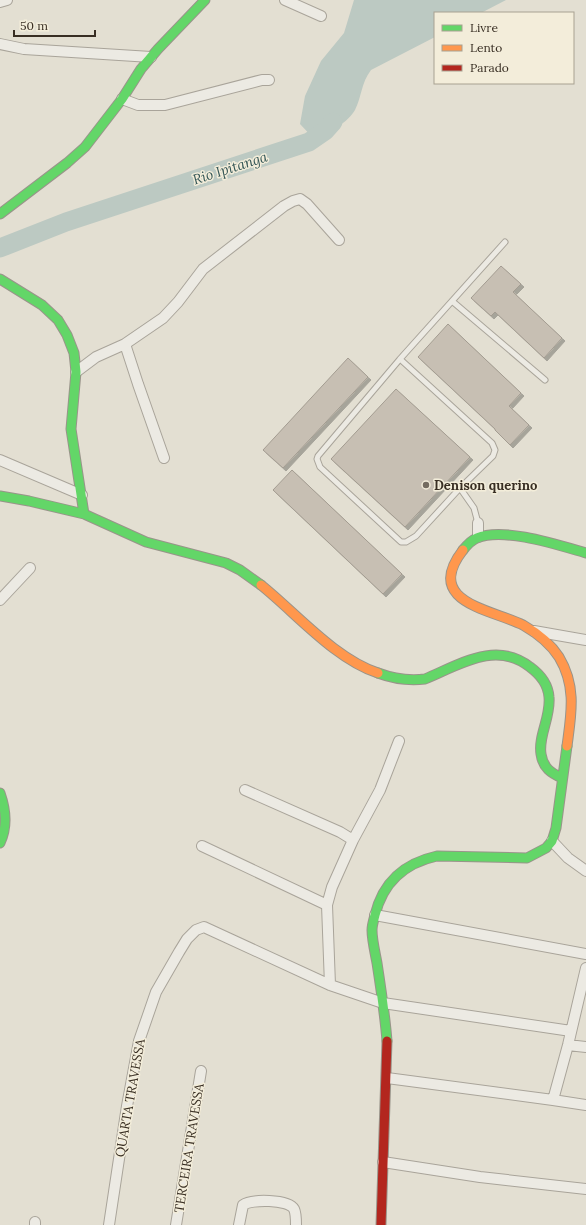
<svg xmlns="http://www.w3.org/2000/svg" width="586" height="1225" font-family="Lora,serif">
<style>
.water{fill:#bcc9c2}
.lines{fill:none;stroke-linecap:round;stroke-linejoin:round}
.river{stroke:#bcc9c2;stroke-width:19}
.building{fill:#c7bfb3;stroke:#a39c91;filter:url(#shadow)}
.lane-casing{stroke:#a9a49a;stroke-width:7}
.street-casing{stroke:#a9a49a;stroke-width:12}
.fast-casing{stroke:#99948a;stroke-width:11}
.slow-casing{stroke:#99948a;stroke-width:11}
.jam-casing{stroke:#99948a;stroke-width:11}
.lane{stroke:#eceae3;stroke-width:5}
.street{stroke:#eceae3;stroke-width:10}
.fast{stroke:#63d668;stroke-width:9}
.slow{stroke:#ff974d;stroke-width:9}
.jam{stroke:#b3261e;stroke-width:9}
.poi-dot{fill:#746c60;stroke:#f3edda;stroke-width:1.5}
.labels{text-anchor:middle;dominant-baseline:central;stroke-width:3;stroke-linejoin:round;paint-order:stroke}
.poi-label{font-size:13px;font-weight:bold;fill:#382e23;stroke:#f3edda;text-anchor:start}
.street-label{font-size:13px;fill:#382e23;stroke:#f3edda}
.water-label{font-size:14px;font-style:italic;fill:#345656;stroke:#f3edda}
</style>
<defs>
<filter id="shadow"><feDropShadow dx="3" dy="3" stdDeviation="0" flood-color="#0004"/></filter>
</defs>
<rect width="100%" height="100%" fill="#e3dfd2"/>
<path class="water" d="M354 0H506L481 13H435V37L371 70C361 83 362 96 355 110 349 121 327 135 317 142L300 124 305 96 321 61 344 33Z"/>
<g class="lines">
<path class="river" d="M0 248 66 222 309 142 325 131 333 122"/>
</g>
<path class="building" d="M501 266 521 284 513 292 562 338 544 358 495 312 491 316 471 298Z
M448 324 521 393 509 406 529 425 510 445 495 430V429L418 357Z
M348 358 368 377 283 468 263 450Z
M396 389 470 457 405 527 331 459Z
M292 470 402 574 383 594 273 490Z"/>
<g class="lines">
<defs>
<path id="lane" d="M452 301 545 380
M400 359 318 456 317 459 320 467 401 542H406L416 536 460 488 493 456 495 450 492 443 400 359 505 242
M460 488 474 508 478 523"/>
<path id="street" d="M285 0 321 16
M0 2 7 0
M0 44 24 49 151 57
M122 99 138 105H165L262 80H269
M125 344 138 384 164 458
M76 372 96 357 125 344 163 318 178 302 203 269 284 206 293 201 300 199 307 204 339 240
M0 460 82 495
M478 523V537
M0 600 30 568
M534 631 586 640
M245 790 340 832 353 840
M552 841 568 858 586 871
M202 846 327 905
M375 915 586 954
M330 985 327 905 332 887 353 840 380 790 399 741
M568 1045 586 1047
M387 1078 553 1100 568 1045 586 968
M553 1100 586 1105
M383 1162 480 1177 586 1189
M35 1225V1222
M109 1225 127 1106 139 1041 156 992 179 952 187 939 196 930 204 927 330 985 383 1003 571 1031
M176 1225 201 1071
M239 1225 243 1205C251 1199 288 1199 294 1209 296 1213 296 1220 296 1225"/>
<path id="fast" d="M0 214 67 163 85 147 122 99 141 69 158 49 205 0
M0 279 42 305 58 320 67 335 74 353 76 372 71 429 84 514
M0 496 29 501 84 514 146 542 226 563 240 570 261 585
M463 550C467 545 472 540 477 538 504 527 558 545 586 553
M378 673C394 679 408 681 425 679 459 665 496 640 530 667 541 675 548 684 549 697 551 717 538 736 541 754 543 768 551 773 562 778
M0 793C6 810 8 826 0 843
M387 1041C385 1015 381 989 377 963 375 952 372 940 372 930 372 925 374 919 375 915 383 882 405 863 437 856L527 858 546 848 552 841 556 828 567 746"/>
<path id="slow" d="M463 550C423 602 490 609 523 625 537 633 550 643 559 657 577 687 571 715 567 746
M261 585C296 613 335 659 378 673"/>
<path id="jam" d="M381 1225 387 1041"/>
</defs>
<use href="#lane" class="lane-casing"/>
<use href="#street" class="street-casing"/>
<use href="#fast" class="fast-casing"/>
<use href="#slow" class="slow-casing"/>
<use href="#jam" class="jam-casing"/>
<use href="#lane" class="lane"/>
<use href="#street" class="street"/>
<use href="#fast" class="fast"/>
<use href="#slow" class="slow"/>
<use href="#jam" class="jam"/>
</g>
<circle class="poi-dot" cx="426" cy="485" r="4"/>
<g class="labels">
<g class="poi-label">
<text x="434" y="485">Denison querino</text>
</g>
<g class="street-label">
<text transform="translate(130 1098) rotate(-80)">QUARTA TRAVESSA</text>
<text transform="translate(189 1148) rotate(-81)">TERCEIRA TRAVESSA</text>
</g>
<g class="water-label">
<text transform="translate(230 168) rotate(-18)">Rio Ipitanga</text>
</g>
</g>
<rect x="434" y="12" width="140" height="72" fill="#f3edda" stroke="#a8a191"/>
<rect x="442" y="25" width="20" height="6" fill="#63d668" stroke="#a8a191"/>
<text x="470" y="32" font-size="12" fill="#382e23">Livre</text>
<rect x="442" y="45" width="20" height="6" fill="#ff974d" stroke="#a8a191"/>
<text x="470" y="52" font-size="12" fill="#382e23">Lento</text>
<rect x="442" y="65" width="20" height="6" fill="#b3261e" stroke="#a8a191"/>
<text x="470" y="72" font-size="12" fill="#382e23">Parado</text>
<path d="M14 30v6h81v-6" fill="none" stroke="#382e23" stroke-width="2"/>
<text x="20" y="30" font-size="12" fill="#382e23" stroke="#f3edda" stroke-width="3" paint-order="stroke">50 m</text>
</svg>
